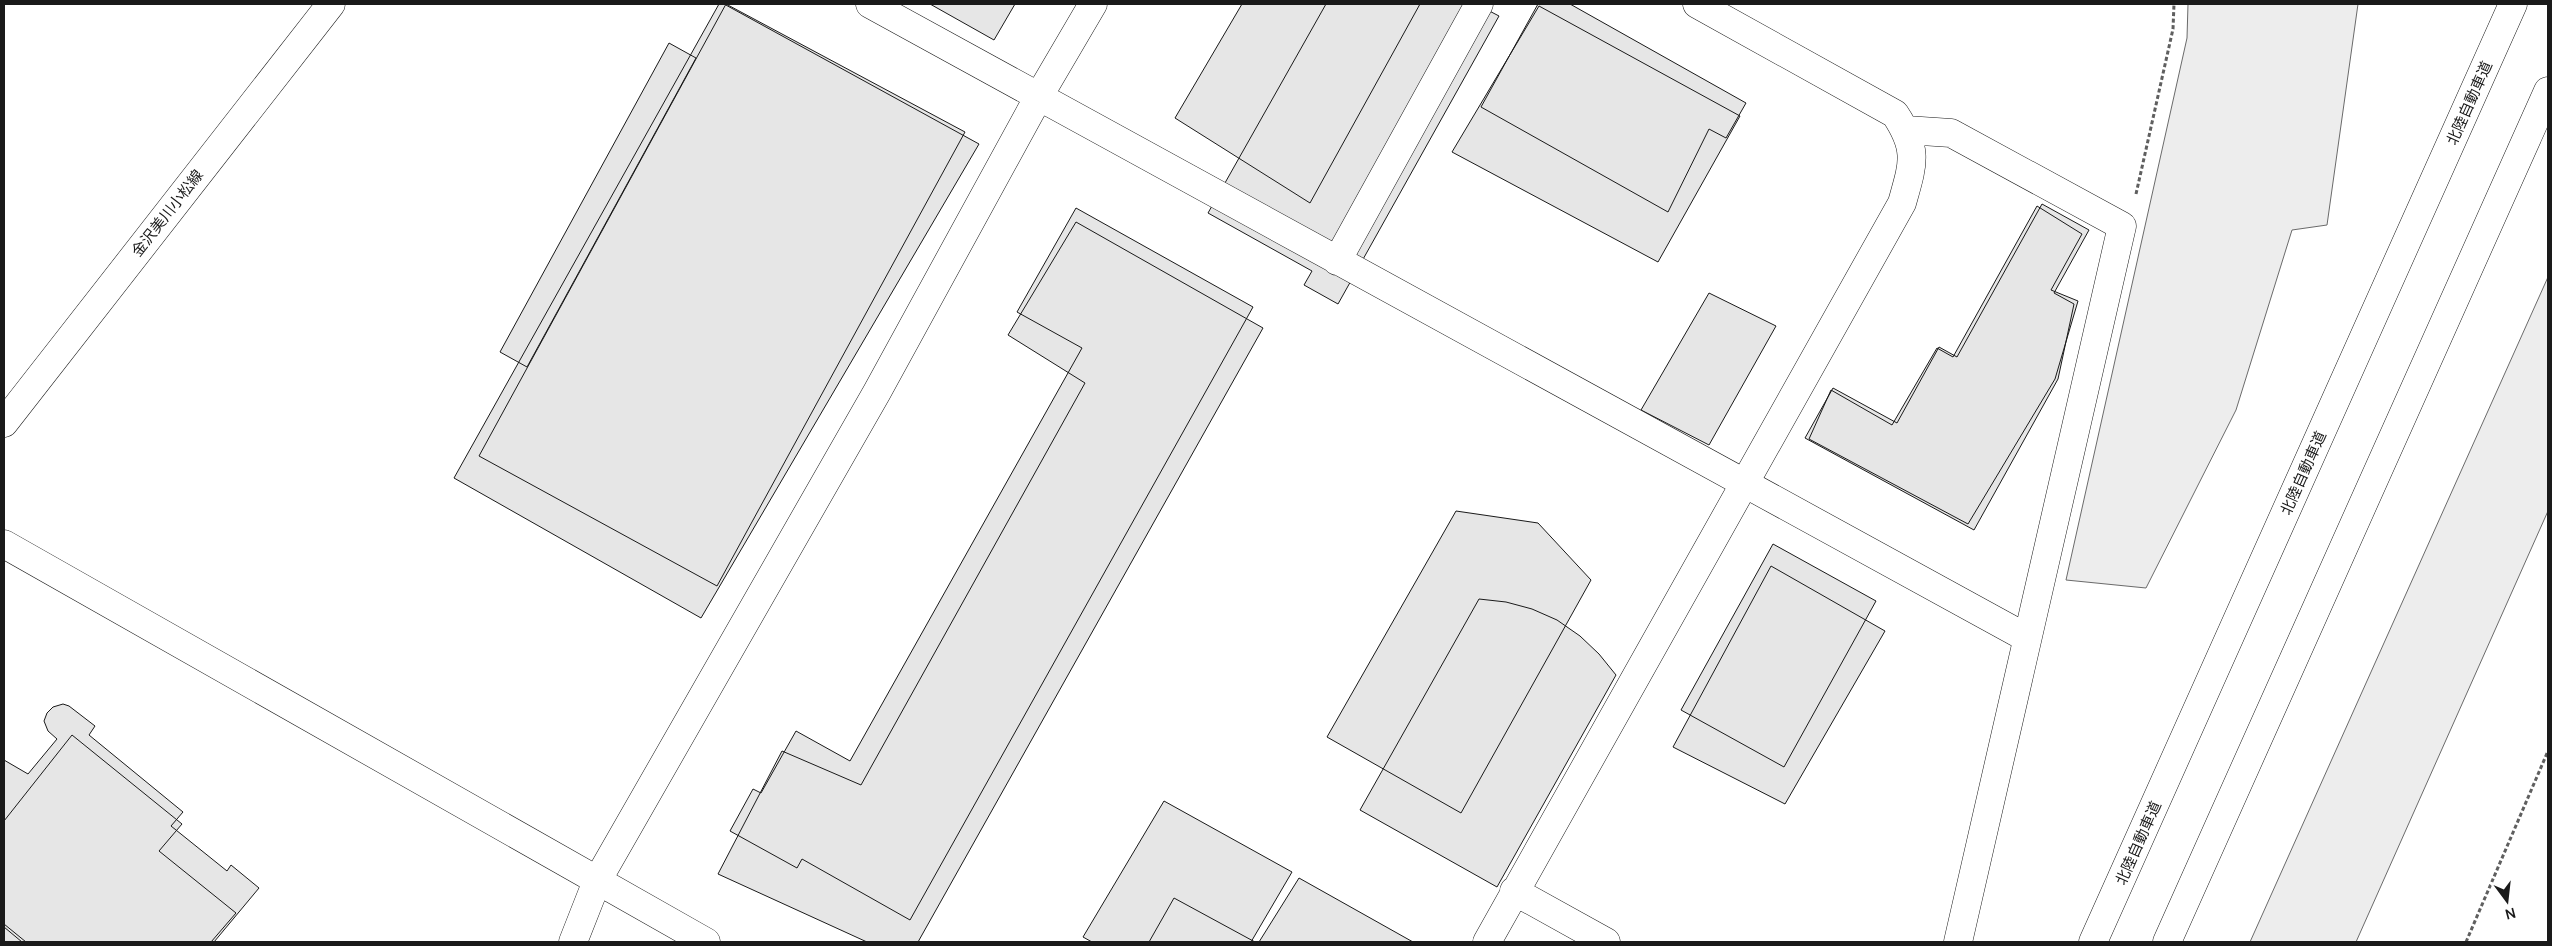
<svg xmlns="http://www.w3.org/2000/svg" width="2552" height="946" font-family="Manrope,'Noto Sans JP',sans-serif">
<style>
.built{fill:#ededed;stroke:#6a6a6a}
.building{fill:#e6e6e6;stroke:#1a1a1a}
.lines{fill:none;stroke-linecap:round;stroke-linejoin:round}
.minor-casing{stroke:#1a1a1a;stroke-width:29}
.major-casing{stroke:#1a1a1a;stroke-width:29}
.highway-casing{stroke:#1a1a1a;stroke-width:29}
.path{stroke:#5f5f5f;stroke-width:3;stroke-dasharray:4 2.5;stroke-linecap:butt}
.minor{stroke:#fff;stroke-width:28}
.major{stroke:#fff;stroke-width:28}
.highway{stroke:#fff;stroke-width:28}
.labels{text-anchor:middle;dominant-baseline:central;stroke-width:4;stroke-linejoin:round;paint-order:stroke}
.street-label{font-size:15px;fill:#1a1a1a;stroke:#fff}
</style>
<rect width="100%" height="100%" fill="#fff"/>
<path class="built" d="M2188 4H2358L2327 225 2292 230 2236 410 2146 588 2066 580 2187 38Z
M2548 277V511L2356 942H2250Z"/>
<path class="building" d="M719 4H724L979 144 701 618 454 478Z
M726 4 965 132 717 586 479 456Z
M930 4H1015L994 40Z
M1242 4H1420L1310 203 1175 118Z
M1326 4H1476L1499 16 1338 304 1304 285 1312 271 1208 213Z
M1538 4H1570L1746 103 1726 138 1709 129 1668 212 1481 107Z
M1539 6 1740 116 1658 262 1452 152Z
M669 43 696 58 527 367 500 352Z
M2042 204 2089 230 2054 293 2074 304 2058 379 1974 530 1805 438 1833 388 1897 423 1939 347 1957 357Z
M2037 206 2082 234 2051 290 2078 301 2055 379 1968 524 1809 439 1831 390 1892 425 1937 348 1953 357Z
M1076 208 1253 307 910 920 802 859 797 868 730 831 753 789 761 793 796 731 850 761 1082 348 1017 312Z
M1076 222 1263 328 918 942H867L718 874 782 751 861 785 1085 383 1008 335Z
M1709 293 1776 326 1709 445 1641 410Z
M1456 511 1538 523 1591 580 1461 813 1327 737Z
M1773 544 1876 601 1784 767 1681 710Z
M1771 566 1885 631 1785 804 1673 747Z
M1479 599 1506 602 1532 609 1557 620 1580 636 1599 654 1616 675 1497 887 1360 810Z
M63 704 69 706 95 726 89 735 183 812 171 826 227 871 231 865 259 888 214 942H26L4 924V760L28 774 57 739 48 731 44 721 47 713 53 707Z
M72 735 182 824 159 851 236 913 211 942H4V821Z
M1164 801 1292 872 1251 942H1092L1083 937Z
M1299 878 1413 942H1259Z
M1174 898 1255 942H1149Z
M4 927 22 942H4Z"/>
<g class="lines">
<defs>
<path id="minor" d="M870 4 2027 638
M1906 130 1951 133 2122 226 1958 942
M1337 261 1479 4
M4 544 706 942
M1514 891 1606 942
M573 942 597 881 877 392 1039 96 1093 4
M1487 942 1902 203C1913 164 1919 150 1895 114L1697 4"/>
<path id="major" d="M4 423 331 4"/>
<path id="highway" d="M2093 942 2513 4
M2167 942 2548 91"/>
</defs>
<use href="#minor" class="minor-casing"/>
<use href="#major" class="major-casing"/>
<use href="#highway" class="highway-casing"/>
<path class="path" d="M2136 194 2173 29 2174 4
M2466 942 2548 751"/>
<use href="#minor" class="minor"/>
<use href="#major" class="major"/>
<use href="#highway" class="highway"/>
</g>
<g class="labels">
<g class="street-label">
<text transform="translate(2469 103) rotate(-66)">北陸自動車道</text>
<text transform="translate(167 213) rotate(-52)">金沢美川小松線</text>
<text transform="translate(2303 473) rotate(-66)">北陸自動車道</text>
<text transform="translate(2138 843) rotate(-66)">北陸自動車道</text>
</g>
</g>
<rect width="2552" height="946" fill="none" stroke="#1a1a1a" stroke-width="10"/>
<g transform="translate(2507 901) rotate(165)" stroke="#ffffff" stroke-width="4" paint-order="stroke">
<path d="M0-4L9 19L0 12L-9 19Z" fill="#1a1a1a"/>
<text y="-8" font-size="14" font-weight="bold" text-anchor="middle" fill="#1a1a1a">N</text>
</g>
</svg>
